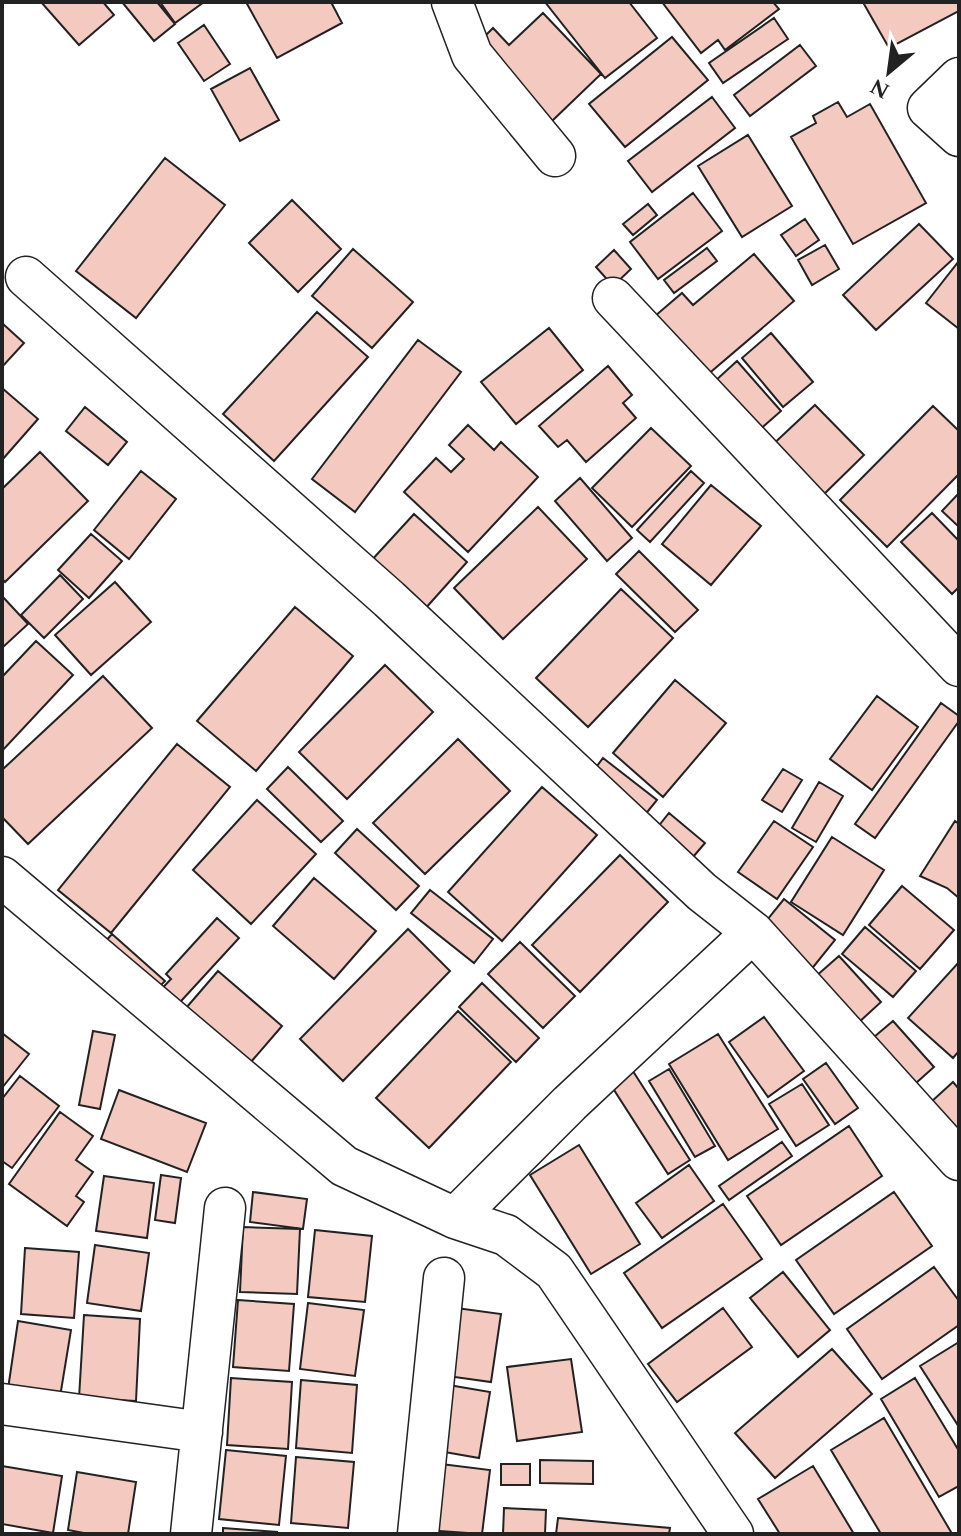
<svg xmlns="http://www.w3.org/2000/svg" width="961" height="1536" font-family="Spectral,serif">
<style>
.building{fill:#f3c9c0;stroke:#222;stroke-width:2}
.lines{fill:none;stroke-linecap:round;stroke-linejoin:round}
.minor-casing{stroke:#222;stroke-width:43}
.minor{stroke:#fff;stroke-width:40}
</style>
<rect width="100%" height="100%" fill="#fff"/>
<path class="building" d="M41 2H103L114 15 79 45Z
M122 2H157L175 24 154 41Z
M160 2H204L175 23Z
M246 2H331L342 23 277 58Z
M545 2H629L657 38 605 78Z
M662 2H773L779 9 725 50 718 40 701 53Z
M867 2H959V11L889 48 864 4Z
M543 13 601 74 552 121 478 43 493 28 509 45Z
M774 18 788 39 723 83 709 63Z
M204 25 230 64 204 81 178 43Z
M672 37 708 80 625 147 589 104Z
M800 45 816 66 750 116 734 95Z
M250 68 279 120 240 141 211 89Z
M712 97 735 128 652 192 628 161Z
M838 102 847 117 870 104 926 203 853 244 791 137 816 123 813 116Z
M748 135 792 206 742 237 698 166Z
M165 158 225 205 136 318 76 271Z
M693 193 722 231 658 279 630 242Z
M292 200 341 249 298 292 249 243Z
M648 204 657 215 633 235 623 224Z
M805 219 819 240 796 256 781 235Z
M919 224 953 259 876 330 843 295Z
M825 245 839 269 812 285 798 260Z
M707 248 717 261 674 293 664 280Z
M353 249 413 302 372 348 312 296Z
M614 250 631 269 613 286 596 267Z
M754 254 794 301 706 376 655 316 682 293 693 305Z
M959 261V329L926 303Z
M317 312 368 357 274 461 223 414Z
M2 323 24 343 2 367Z
M549 328 583 370 516 424 481 382Z
M771 333 813 382 783 407 742 358Z
M418 340 461 372 355 512 312 479Z
M737 361 781 411 757 432 714 382Z
M608 366 632 395 623 403 636 418 586 462 567 440 558 447 539 426Z
M2 388 38 419 2 460Z
M815 405 864 455 818 500 768 449Z
M933 406 959 431V474L887 547 840 500Z
M85 407 127 442 108 465 66 431Z
M468 425 494 450 501 442 538 477 468 552 404 492 436 458 451 472 464 459 449 445Z
M651 428 691 466 632 527 592 488Z
M40 452 88 501 5 582 2 579V489Z
M141 471 176 499 129 559 94 530Z
M691 471 704 483 650 542 637 530Z
M580 478 632 538 607 561 555 501Z
M711 485 761 526 711 585 662 544Z
M959 493V527L942 511Z
M538 507 587 559 503 639 454 588Z
M932 513 959 541V587L952 594 901 542Z
M414 514 467 562 424 610 370 562Z
M91 534 122 561 89 598 58 570Z
M639 551 698 610 675 632 616 574Z
M60 575 83 599 44 638 21 615Z
M115 582 151 622 91 675 55 635Z
M621 589 673 638 588 727 536 678Z
M2 596 28 624 2 648Z
M295 607 353 656 256 771 197 721Z
M36 641 73 675 2 751V677Z
M385 665 433 712 347 799 299 752Z
M103 676 152 728 28 844 2 817V770Z
M675 680 726 723 663 797 613 753Z
M877 696 918 727 872 790 830 759Z
M941 703 959 716V721L875 838 855 824Z
M458 739 510 791 425 874 373 823Z
M177 744 230 787 111 933 58 890Z
M603 758 657 800 644 816 591 774Z
M288 767 343 821 321 842 267 789Z
M783 769 802 780 782 812 762 800Z
M819 782 843 796 816 842 792 828Z
M542 787 597 835 502 941 448 892Z
M257 800 316 854 251 924 193 870Z
M669 813 705 843 693 857 657 828Z
M774 821 813 847 777 899 738 872Z
M955 821 959 824V898L947 888 920 876Z
M357 829 419 886 396 910 335 853Z
M832 837 884 870 843 935 791 902Z
M620 855 668 902 580 992 532 945Z
M314 878 376 931 334 979 273 926Z
M902 886 954 930 920 969 869 925Z
M430 890 493 939 474 963 411 913Z
M784 899 835 940 810 971 759 930Z
M217 918 239 938 171 1012 154 997 171 979 166 974Z
M865 927 916 971 893 997 842 954Z
M408 929 450 971 343 1081 300 1039Z
M112 934 165 981 150 996 97 951Z
M520 942 575 996 543 1028 488 974Z
M839 956 881 1002 857 1024 815 977Z
M959 962V1051L953 1058 908 1018Z
M218 971 282 1026 244 1070 180 1015Z
M482 983 539 1038 516 1062 459 1007Z
M458 1011 511 1062 429 1148 376 1098Z
M764 1017 804 1071 768 1097 729 1042Z
M893 1021 934 1067 916 1083 874 1037Z
M93 1031 115 1035 100 1109 79 1105Z
M2 1033 29 1054 2 1088Z
M718 1034 778 1129 728 1160 669 1064Z
M826 1063 858 1108 835 1124 803 1079Z
M629 1065 690 1160 668 1174 607 1079Z
M669 1069 715 1146 695 1157 649 1081Z
M20 1076 59 1106 12 1168 2 1161V1099Z
M953 1082 959 1089V1131L931 1102Z
M802 1084 829 1125 796 1146 769 1104Z
M119 1090 206 1123 187 1172 101 1139Z
M60 1112 93 1136 76 1160 93 1172 76 1196 84 1202 67 1226 9 1184Z
M849 1126 882 1176 781 1245 747 1196Z
M782 1142 792 1156 729 1200 719 1186Z
M579 1145 640 1244 591 1274 530 1175Z
M689 1165 714 1201 662 1238 636 1203Z
M161 1175 181 1178 175 1223 155 1220Z
M104 1176 154 1183 147 1238 96 1231Z
M253 1192 307 1199 303 1229 250 1222Z
M894 1192 932 1246 834 1314 796 1260Z
M723 1204 762 1259 662 1328 624 1273Z
M243 1227 300 1229 297 1294 240 1292Z
M315 1230 372 1236 365 1302 308 1297Z
M95 1245 149 1253 141 1311 87 1303Z
M25 1248 79 1252 74 1318 21 1314Z
M934 1267 959 1301V1325L882 1379 847 1329Z
M783 1272 830 1330 798 1357 750 1298Z
M238 1300 294 1304 289 1371 233 1367Z
M308 1303 364 1310 355 1376 300 1369Z
M449 1307 501 1314 491 1382 440 1375Z
M723 1308 752 1347 677 1402 648 1364Z
M84 1315 140 1319 136 1401 79 1398Z
M18 1321 71 1330 60 1397 8 1389Z
M959 1342V1427L920 1366Z
M832 1349 872 1394 775 1478 735 1433Z
M571 1359 582 1432 517 1441 507 1367Z
M231 1378 292 1382 288 1449 227 1445Z
M915 1378 959 1451V1486L939 1497 881 1399Z
M301 1380 357 1385 352 1453 296 1448Z
M443 1384 490 1392 479 1458 433 1450Z
M884 1418 951 1532 948 1534H881L831 1450Z
M226 1450 286 1456 279 1525 219 1519Z
M296 1457 354 1462 348 1528 291 1523Z
M540 1460 593 1461V1484L540 1483Z
M433 1463 490 1470 482 1534 425 1530Z
M501 1464H530V1485H501Z
M2 1466 62 1476 53 1533 2 1524Z
M813 1466 854 1534H780L758 1499Z
M77 1472 136 1482 128 1534H89L68 1530Z
M504 1508 546 1510 545 1534H503Z
M558 1518 670 1528 669 1534H556Z
M223 1528 277 1532V1534H223Z"/>
<g class="lines">
<defs>
<path id="minor" d="M452 2 472 55 555 156
M959 78 928 108 959 136
M26 277 389 599 702 892 753 932 959 1160
M613 298 959 666
M2 877 344 1166 455 1218 506 1235 554 1271 733 1534
M455 1218 570 1103 753 932
M2 1404 202 1432
M191 1534 225 1208
M418 1534 444 1278"/>
</defs>
<use href="#minor" class="minor-casing"/>
<use href="#minor" class="minor"/>
</g>
<rect width="961" height="1536" fill="none" stroke="#222222" stroke-width="8"/>
<g transform="translate(889 72) rotate(209)" stroke="#ffffff" stroke-width="6" paint-order="stroke">
<path d="M0-6L14 30L0 20L-14 30Z" fill="#222222"/>
<text y="-12" font-size="22" font-weight="bold" text-anchor="middle" fill="#222222">N</text>
</g>
</svg>
